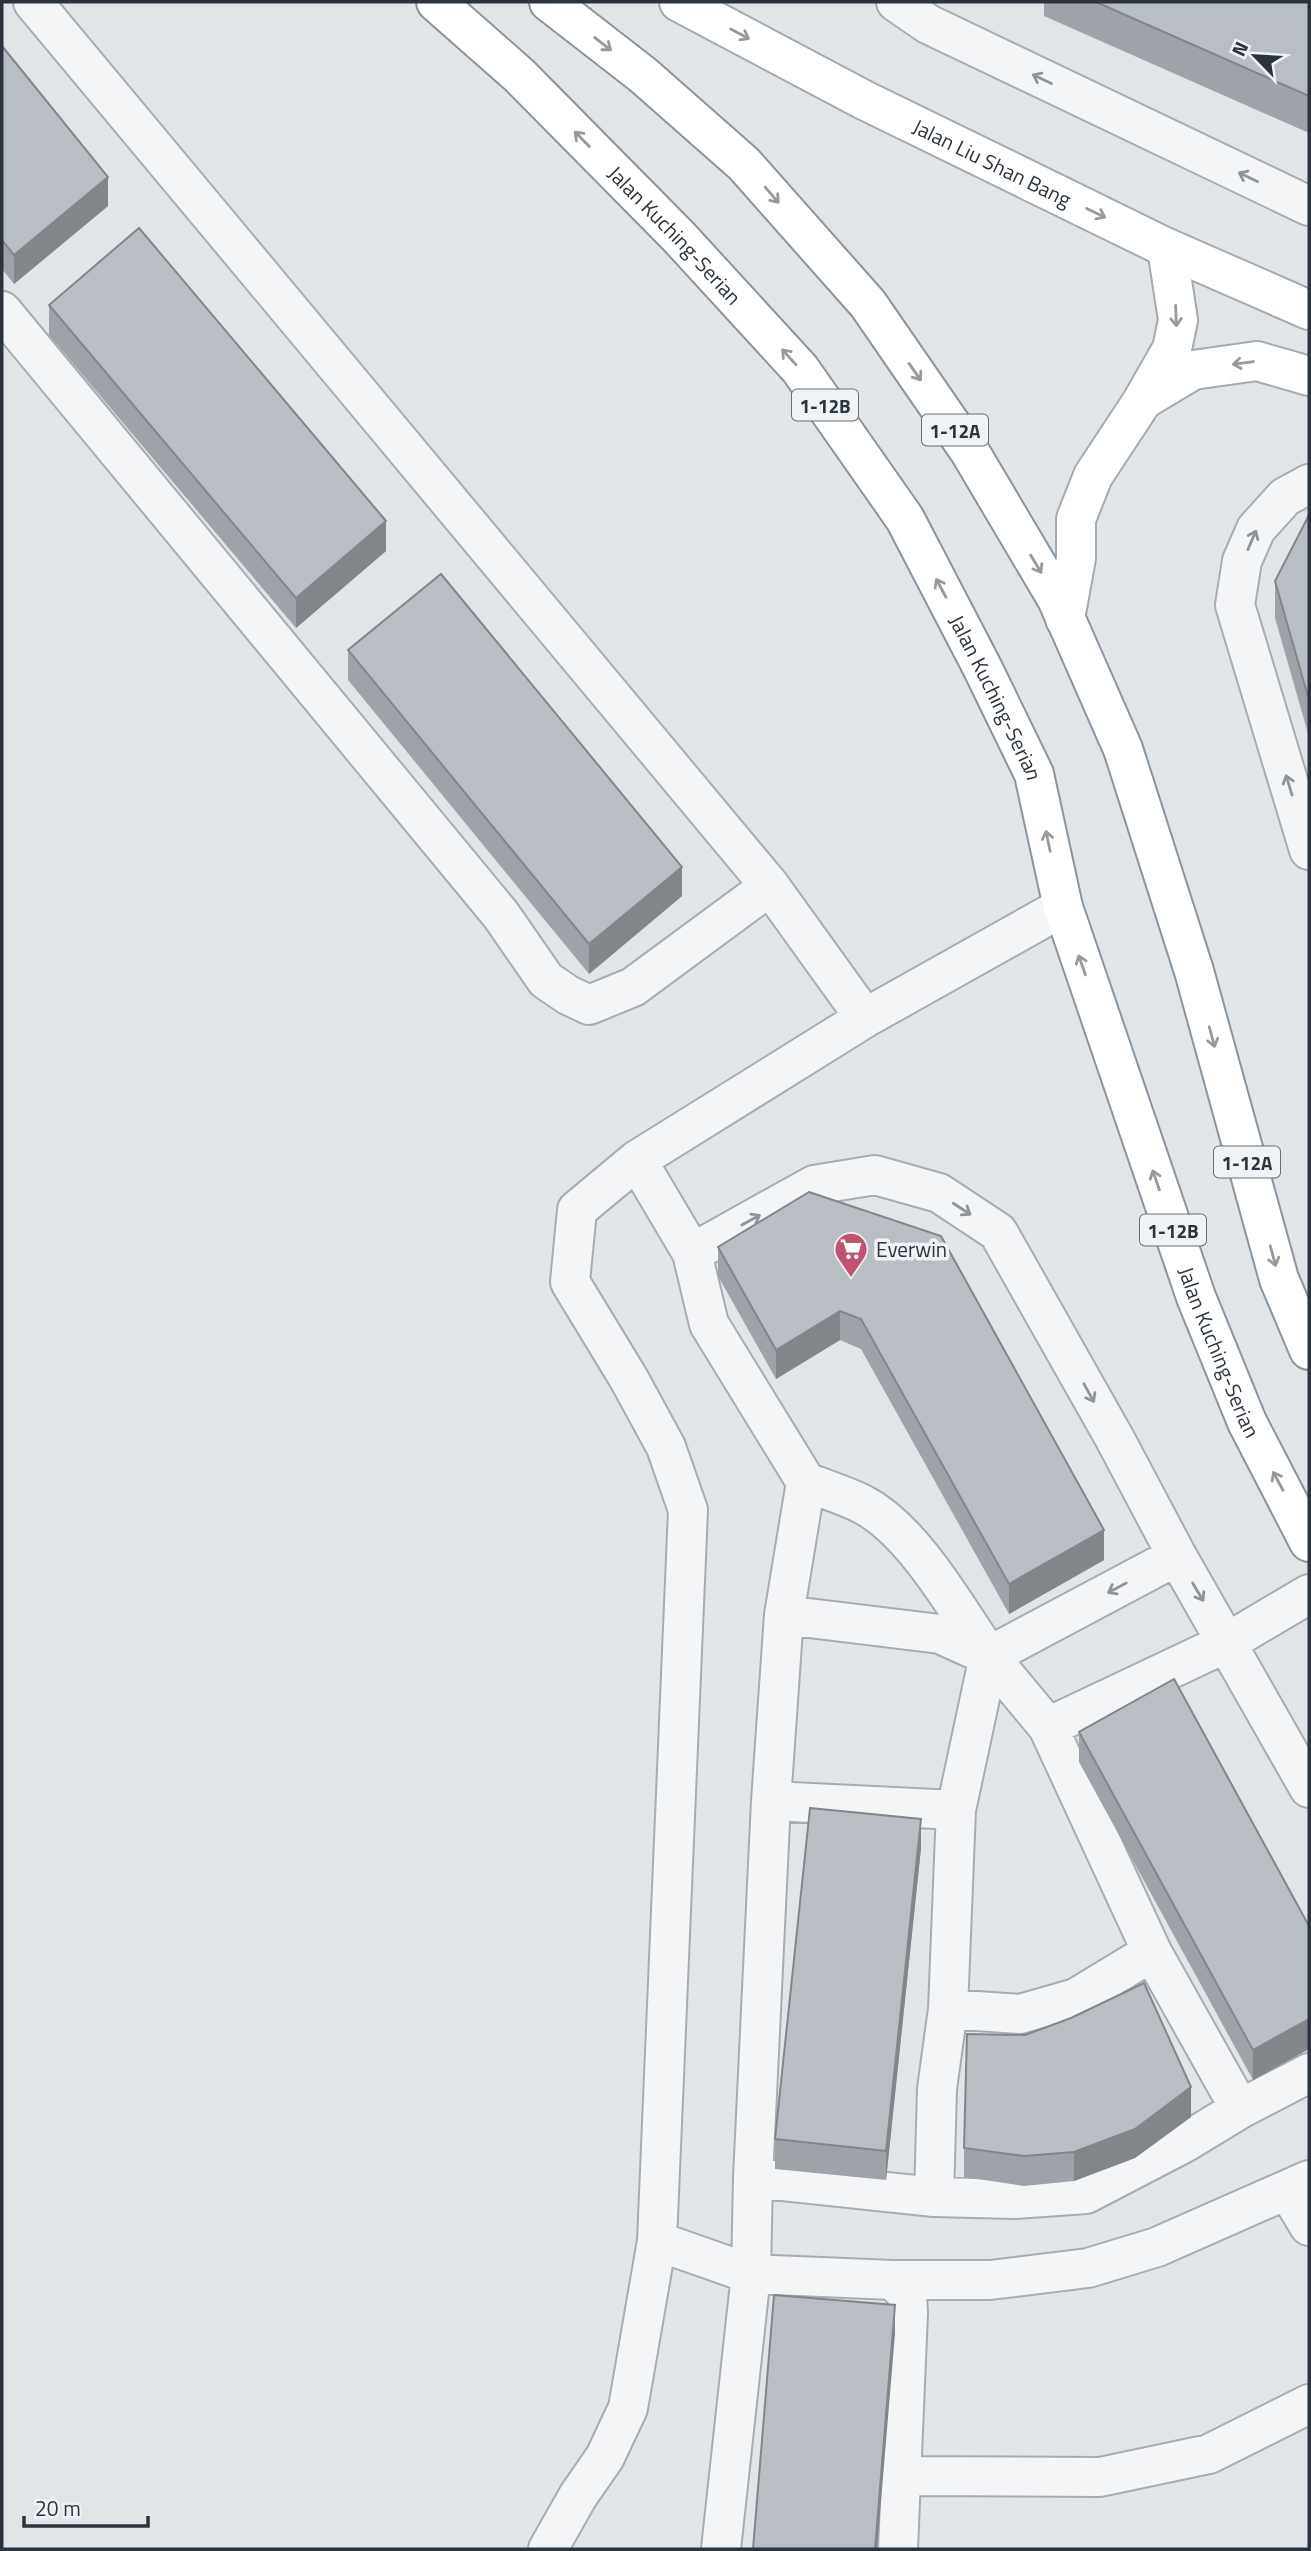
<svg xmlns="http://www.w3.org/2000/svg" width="1311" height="2551" font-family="'Titillium Web',sans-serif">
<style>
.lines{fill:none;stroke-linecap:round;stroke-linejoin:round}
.minor-casing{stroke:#a7acb2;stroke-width:42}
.major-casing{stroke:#a2aab2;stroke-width:42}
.highway-casing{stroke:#8a949d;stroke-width:42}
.minor{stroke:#f3f5f7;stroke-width:38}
.major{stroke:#fff;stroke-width:38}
.highway{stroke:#fff;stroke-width:38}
.wall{fill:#9fa3a9}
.shaded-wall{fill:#828589}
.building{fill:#b9bec4;stroke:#828589;stroke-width:2}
.oneway{stroke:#959a9e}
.oneway2{stroke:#8f949a}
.labels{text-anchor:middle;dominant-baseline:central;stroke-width:7;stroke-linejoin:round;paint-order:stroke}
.shield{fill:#f0f3f6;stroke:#666d75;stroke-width:2}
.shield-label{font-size:19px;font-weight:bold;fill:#2b343e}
.street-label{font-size:21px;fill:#2b343e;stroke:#f0f3f6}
.poi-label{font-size:21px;fill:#2b343e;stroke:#f0f3f6;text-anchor:start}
</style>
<rect width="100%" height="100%" fill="#e1e5e8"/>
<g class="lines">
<defs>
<path id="minor" d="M33 2 770 886 865 1018
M896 2 928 24 1309 206
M2 311 501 915 546 980 568 995 589 1005 633 987 770 886
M1309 484 1285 497 1256 529 1242 561 1235 605 1309 850
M637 1160 692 1253 709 1324 806 1482 784 1615 771 1801 753 2178 751 2274 657 2241
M692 1253 814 1185 875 1175 939 1193 998 1232 1115 1439 1177 1556 1309 1788
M806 1482C824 1489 844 1495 862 1504 913 1530 957 1609 989 1656L956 1810 948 2009 937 2089 934 2197
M784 1615 940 1634 989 1656 1048 1727 1152 1952 1076 1998 1020 2014 948 2009
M989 1656 1177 1556
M1048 1727 1228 1642 1309 1594
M771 1801 956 1810
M1152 1952 1240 2109
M753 2178 934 2197 1015 2199 1086 2194 1184 2143 1240 2109 1309 2073
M1288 2191 1309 2226
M893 2280H990L1088 2268 1157 2247 1309 2180
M901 2476 1100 2477 1209 2454 1309 2404
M548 2549 578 2496 605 2457 628 2408 657 2241 688 1510 666 1447 629 1379 570 1282 577 1210 637 1160 865 1018 1063 907
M721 2549 751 2274 893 2280 907 2294 908 2313 898 2549"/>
<g id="major">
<path id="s1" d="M679 2 864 100 1167 248 1309 310"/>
<path d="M1144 398 1172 349 1178 320 1167 248"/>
<path d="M1065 619 1076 558V519L1093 476 1143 400 1193 370 1257 361 1309 376"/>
</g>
<g id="highway">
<path id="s2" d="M436 2 520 76 679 237 800 369 905 519 982 667 1034 774 1063 907 1196 1297 1247 1422 1309 1542"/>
<path d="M549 2 643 75 744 164 868 304 970 452 1057 599 1123 749 1194 971 1279 1279 1309 1350"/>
</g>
</defs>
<use href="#minor" class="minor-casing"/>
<use href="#major" class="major-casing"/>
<use href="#highway" class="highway-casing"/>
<use href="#minor" class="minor"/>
<use href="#major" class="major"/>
<use href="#highway" class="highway"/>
</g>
<path class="wall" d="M1044 2H1309V133L1044 16Z
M2 46 108 206 14 284 2 269Z
M49 305 386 551 296 628 49 335Z
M1309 515V737L1275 618V581Z
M348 650 682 896 589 974 348 680Z
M809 1192 1104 1560 1009 1614 861 1349 840 1340 776 1379 718 1276V1247Z
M1079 1732 1309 1926V2049L1253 2080 1079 1762Z
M921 1848 886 2180 775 2169V2139Z
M1191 2117 1135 2158 1074 2181 1024 2186 964 2177V2148Z"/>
<path class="shaded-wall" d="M108 177V206L14 284V255Z
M386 521V551L296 628V598Z
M682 867V896L589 974V944Z
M840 1311V1340L776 1379V1350Z
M1104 1530V1560L1009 1614V1584Z
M921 1819V1848L886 2180V2151Z
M1309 2019V2049L1253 2080V2050Z
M1191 2087V2117L1135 2158 1074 2181V2152Z
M895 2305V2334L877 2549H875Z"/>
<path class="building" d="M1096 2H1309V96Z
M2 46 108 177 14 255 2 240Z
M139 228 386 521 296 598 49 305Z
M1309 515V700L1275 581Z
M441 574 682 867 589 944 348 650Z
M809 1192 941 1236 1104 1530 1009 1584 861 1319 840 1311 776 1350 718 1247Z
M1174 1679 1309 1926V2019L1253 2050 1079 1732Z
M810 1808 921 1819 886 2151 775 2139Z
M1144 1983 1191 2087 1135 2129 1074 2152 1024 2156 964 2148 967 2034 1025 2035 1071 2018Z
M774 2295 895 2305 875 2549H753Z"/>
<defs><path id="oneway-shaft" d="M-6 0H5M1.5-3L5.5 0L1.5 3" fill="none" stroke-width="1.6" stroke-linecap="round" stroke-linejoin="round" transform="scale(1.75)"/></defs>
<g class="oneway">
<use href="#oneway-shaft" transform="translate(740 34) rotate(28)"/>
<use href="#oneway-shaft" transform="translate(603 44) rotate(38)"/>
<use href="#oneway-shaft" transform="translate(582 139) rotate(-135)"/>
<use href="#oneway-shaft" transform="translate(772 195) rotate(49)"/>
<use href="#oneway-shaft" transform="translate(1096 213) rotate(26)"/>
<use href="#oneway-shaft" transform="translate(1176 316) rotate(88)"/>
<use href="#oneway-shaft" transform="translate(789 357) rotate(-132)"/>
<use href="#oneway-shaft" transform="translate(1243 363) rotate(172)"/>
<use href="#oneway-shaft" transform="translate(915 372) rotate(55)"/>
<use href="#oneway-shaft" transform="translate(1036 564) rotate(59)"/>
<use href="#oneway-shaft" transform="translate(941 588) rotate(-118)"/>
<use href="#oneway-shaft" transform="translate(1048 841) rotate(-102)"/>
<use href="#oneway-shaft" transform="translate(1082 965) rotate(-109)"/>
<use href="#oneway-shaft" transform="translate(1212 1037) rotate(75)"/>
<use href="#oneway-shaft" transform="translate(1156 1180) rotate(-109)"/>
<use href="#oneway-shaft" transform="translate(1273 1256) rotate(75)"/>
<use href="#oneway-shaft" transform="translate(1278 1481) rotate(-118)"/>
</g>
<g class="oneway2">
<use href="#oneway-shaft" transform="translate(1042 79) rotate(-154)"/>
<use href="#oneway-shaft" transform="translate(1248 177) rotate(-154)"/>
<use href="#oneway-shaft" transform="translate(1252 540) rotate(-67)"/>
<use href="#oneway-shaft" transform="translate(1289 785) rotate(-107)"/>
<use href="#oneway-shaft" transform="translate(962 1209) rotate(33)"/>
<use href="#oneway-shaft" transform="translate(751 1220) rotate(-29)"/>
<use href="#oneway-shaft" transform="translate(1089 1393) rotate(61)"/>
<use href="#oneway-shaft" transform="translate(1117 1588) rotate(152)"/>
<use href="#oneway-shaft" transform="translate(1198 1592) rotate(59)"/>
</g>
<defs>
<symbol id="supermarket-pin" viewBox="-11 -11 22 30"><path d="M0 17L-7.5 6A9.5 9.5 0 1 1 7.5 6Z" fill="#c05370" stroke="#f0f3f6"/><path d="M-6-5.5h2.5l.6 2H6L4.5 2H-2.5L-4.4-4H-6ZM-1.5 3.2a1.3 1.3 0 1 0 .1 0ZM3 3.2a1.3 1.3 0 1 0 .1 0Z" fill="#fff"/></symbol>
</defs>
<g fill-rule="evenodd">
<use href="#supermarket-pin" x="832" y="1230" width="38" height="52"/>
</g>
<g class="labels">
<g class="shield">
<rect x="792" y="389.5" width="66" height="31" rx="5"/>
<rect x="922" y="414.5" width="66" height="31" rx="5"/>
<rect x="1214" y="1146.5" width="66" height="31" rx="5"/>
<rect x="1140" y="1214.5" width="66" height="31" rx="5"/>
</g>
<g class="shield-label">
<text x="825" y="405">1-12B</text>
<text x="955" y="430">1-12A</text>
<text x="1247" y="1162">1-12A</text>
<text x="1173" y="1230">1-12B</text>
</g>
<g class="street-label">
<text stroke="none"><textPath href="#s1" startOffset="352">Jalan Liu Shan Bang</textPath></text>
<text stroke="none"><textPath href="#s2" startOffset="334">Jalan Kuching-Serian</textPath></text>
<text stroke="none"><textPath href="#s2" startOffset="901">Jalan Kuching-Serian</textPath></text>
<text stroke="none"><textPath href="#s2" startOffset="1594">Jalan Kuching-Serian</textPath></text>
</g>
<g class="poi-label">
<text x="876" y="1249">Everwin</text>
</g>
</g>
<rect width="1311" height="2551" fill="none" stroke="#2b343e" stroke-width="7"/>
<g transform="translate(1255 56) rotate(295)" stroke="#f0f3f6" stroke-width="5" paint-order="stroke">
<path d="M0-5L12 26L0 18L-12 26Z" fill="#2b343e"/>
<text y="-10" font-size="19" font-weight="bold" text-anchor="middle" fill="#2b343e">N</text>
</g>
<path d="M24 2516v10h124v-10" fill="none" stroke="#2b343e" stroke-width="3.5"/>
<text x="35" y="2516" font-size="21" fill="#2b343e" stroke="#f0f3f6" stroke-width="5" paint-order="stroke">20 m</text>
</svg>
